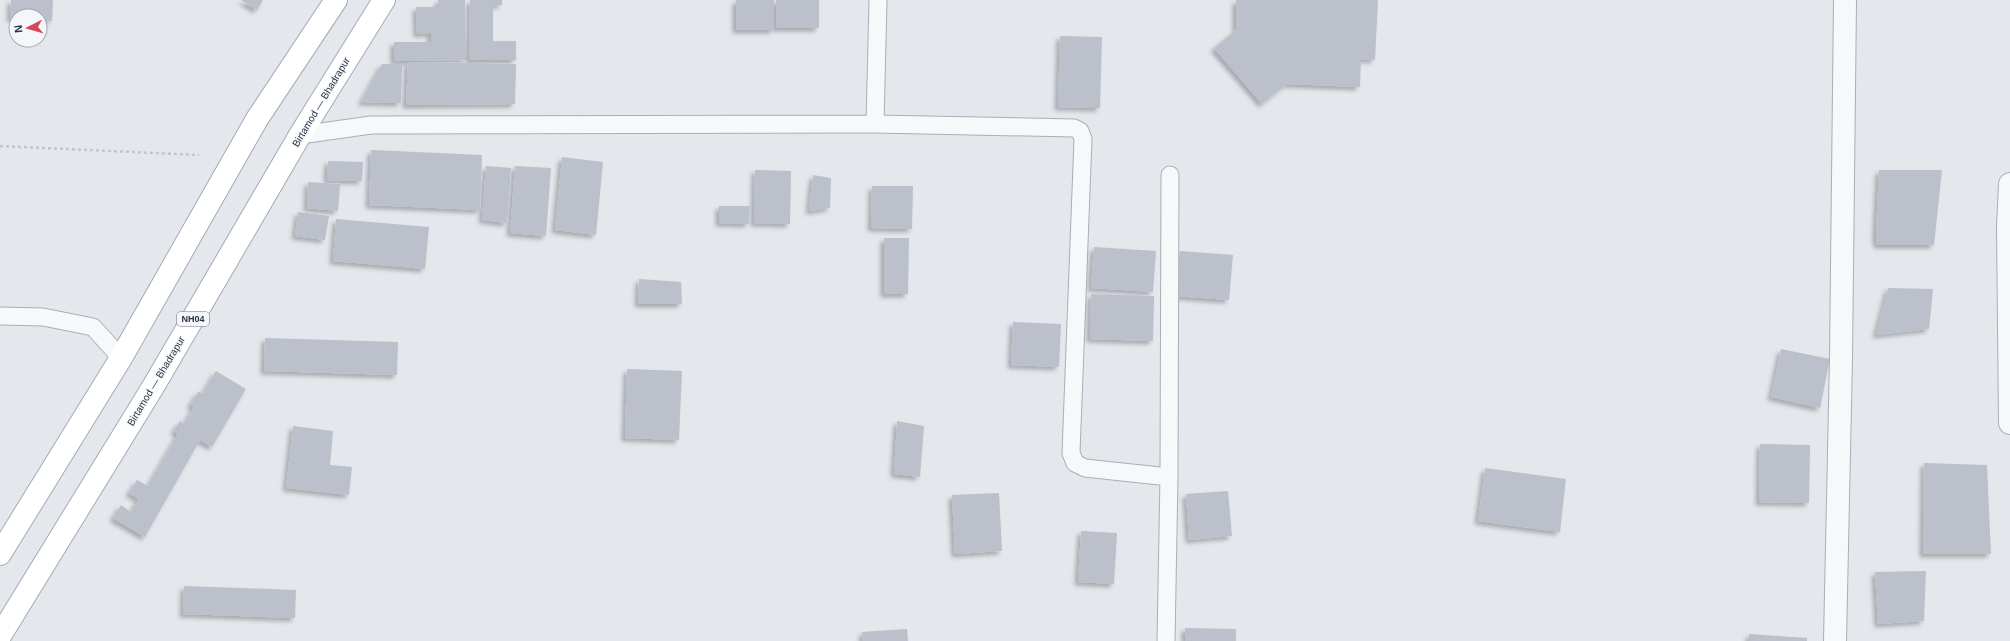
<svg xmlns="http://www.w3.org/2000/svg" width="2010" height="641" font-family="Arial,sans-serif">
<style>
.building{fill:#bbc0ca;filter:url(#shadow)}
.lines{fill:none;stroke-linecap:round;stroke-linejoin:round}
.service-casing{stroke:#a9aeb7;stroke-width:19}
.minor-casing{stroke:#a9aeb7;stroke-width:24}
.primary-casing{stroke:#a3abb8;stroke-width:24}
.path{stroke:#c2c5cb;stroke-width:2.5;stroke-dasharray:3 3;stroke-linecap:butt}
.service{stroke:#f7f8fa;stroke-width:17}
.minor{stroke:#f7f8fa;stroke-width:22}
.primary{stroke:#fff;stroke-width:22}
.labels{text-anchor:middle;dominant-baseline:central;stroke-width:3;stroke-linejoin:round;paint-order:stroke}
.shield{fill:#f4f6f9;stroke:#676e7b;stroke-width:1}
.shield-label{font-size:9px;font-weight:bold;fill:#2b3445}
.street-label{font-size:10px;fill:#2b3445;stroke:#f4f6f9}
</style>
<defs>
<filter id="shadow"><feDropShadow dx="-3.5" dy="3.5" stdDeviation="2" flood-color="#0004"/></filter>
</defs>
<rect width="100%" height="100%" fill="#e4e7ec"/>
<path class="building" d="M11 0H53L52 21 40 20V16H16V19L10 18Z
M241 0H263L257 10Z
M438 0H465L466 60 394 61V42H431V33L417 34 416 7H438Z
M470 0H502V5H493V41H516V60H469Z
M736 0H774V30H736Z
M776 0H819V28H776Z
M1236 0H1378L1375 60 1361 59 1360 87 1287 84 1262 104 1214 48 1236 30Z
M1060 36 1102 37 1100 108 1058 107Z
M408 62 516 64 515 104 406 105Z
M382 64H402L401 103 361 102Z
M371 150 482 155 480 210 369 205Z
M562 157 603 162 596 235 555 230Z
M328 161 363 162 362 181 327 180Z
M486 166 511 168 507 223 482 220Z
M515 166 551 168 546 236 510 233Z
M755 170 791 171 790 224 754 223Z
M1879 170H1942L1934 245H1877L1876 234Z
M813 175 831 178 830 208 809 211Z
M308 182 340 184 338 211 307 208Z
M872 186H913L912 229 871 228Z
M719 206H750L749 224 719 223Z
M298 212 329 216 325 240 295 236Z
M336 219 429 227 425 269 333 261Z
M884 238H909L908 294H884Z
M1094 247 1156 251 1153 292 1091 288Z
M1180 251 1233 255 1229 300 1176 296Z
M639 279 681 282 682 304H638Z
M1888 288 1933 289 1929 329 1876 335Z
M1091 294 1154 296 1153 341 1090 339Z
M1013 322 1061 324 1059 367 1011 365Z
M265 338 398 342 397 375 264 371Z
M1781 349 1830 359 1820 408 1771 397Z
M627 369 682 371 679 440 625 438Z
M216 371 246 389 212 447 200 440 145 537 113 518 121 505 131 512 139 499 129 493 137 480 148 486 178 434 174 431 180 421 184 424 194 407 190 405 198 392 203 393Z
M897 421 924 426 920 477 894 474Z
M293 426 333 431 330 465 352 467 349 495 286 488Z
M1760 444 1810 445 1809 503 1759 502Z
M1924 463 1987 465 1991 554H1923Z
M1485 468 1566 479 1560 532 1478 521Z
M1228 491 1232 536 1189 540 1186 494Z
M999 493 1002 551 955 554 952 495Z
M1081 531 1117 533 1114 584 1078 582Z
M1926 571 1924 621 1878 624 1875 572Z
M184 586 296 590 295 618 183 614Z
M1185 628 1236 629V641H1185Z
M907 629 908 641H863L862 632Z
M1749 634 1807 638V641H1749Z"/>
<g class="lines">
<defs>
<path id="service" d="M875 124 878 0
M300 135 371 125 875 124 1074 128 1080 131 1083 139 1071 453 1075 463 1085 468 1169 477
M0 316 43 317 93 327 121 358
M1166 641 1169 477 1170 175"/>
<path id="minor" d="M2010 184 2008 227 2010 423
M1835 641 1841 358 1845 0"/>
<path id="primary" d="M0 554 121 358 257 119 336 0
M0 636 153 387 300 135 384 0"/>
</defs>
<use href="#service" class="service-casing"/>
<use href="#minor" class="minor-casing"/>
<use href="#primary" class="primary-casing"/>
<path class="path" d="M0 146 199 155"/>
<use href="#service" class="service"/>
<use href="#minor" class="minor"/>
<use href="#primary" class="primary"/>
</g>
<g class="labels">
<rect class="shield" x="177" y="312" width="32" height="14" rx="3"/>
<g class="shield-label">
<text x="193" y="319">NH04</text>
</g>
<g class="street-label">
<text transform="translate(321 102) rotate(-59)">Birtamod — Bhadrapur</text>
<text transform="translate(156 381) rotate(-59)">Birtamod — Bhadrapur</text>
</g>
</g>
<g transform="translate(28 28) rotate(264)"><circle r="19" fill="#f4f6f9" stroke="#a4a8b1"/>
<path d="M0-3L7 15L0 10L-7 15Z" fill="#d1495b"/>
<text y="-6" font-size="11" font-weight="bold" text-anchor="middle" fill="#2b3445">N</text>
</g>
</svg>
